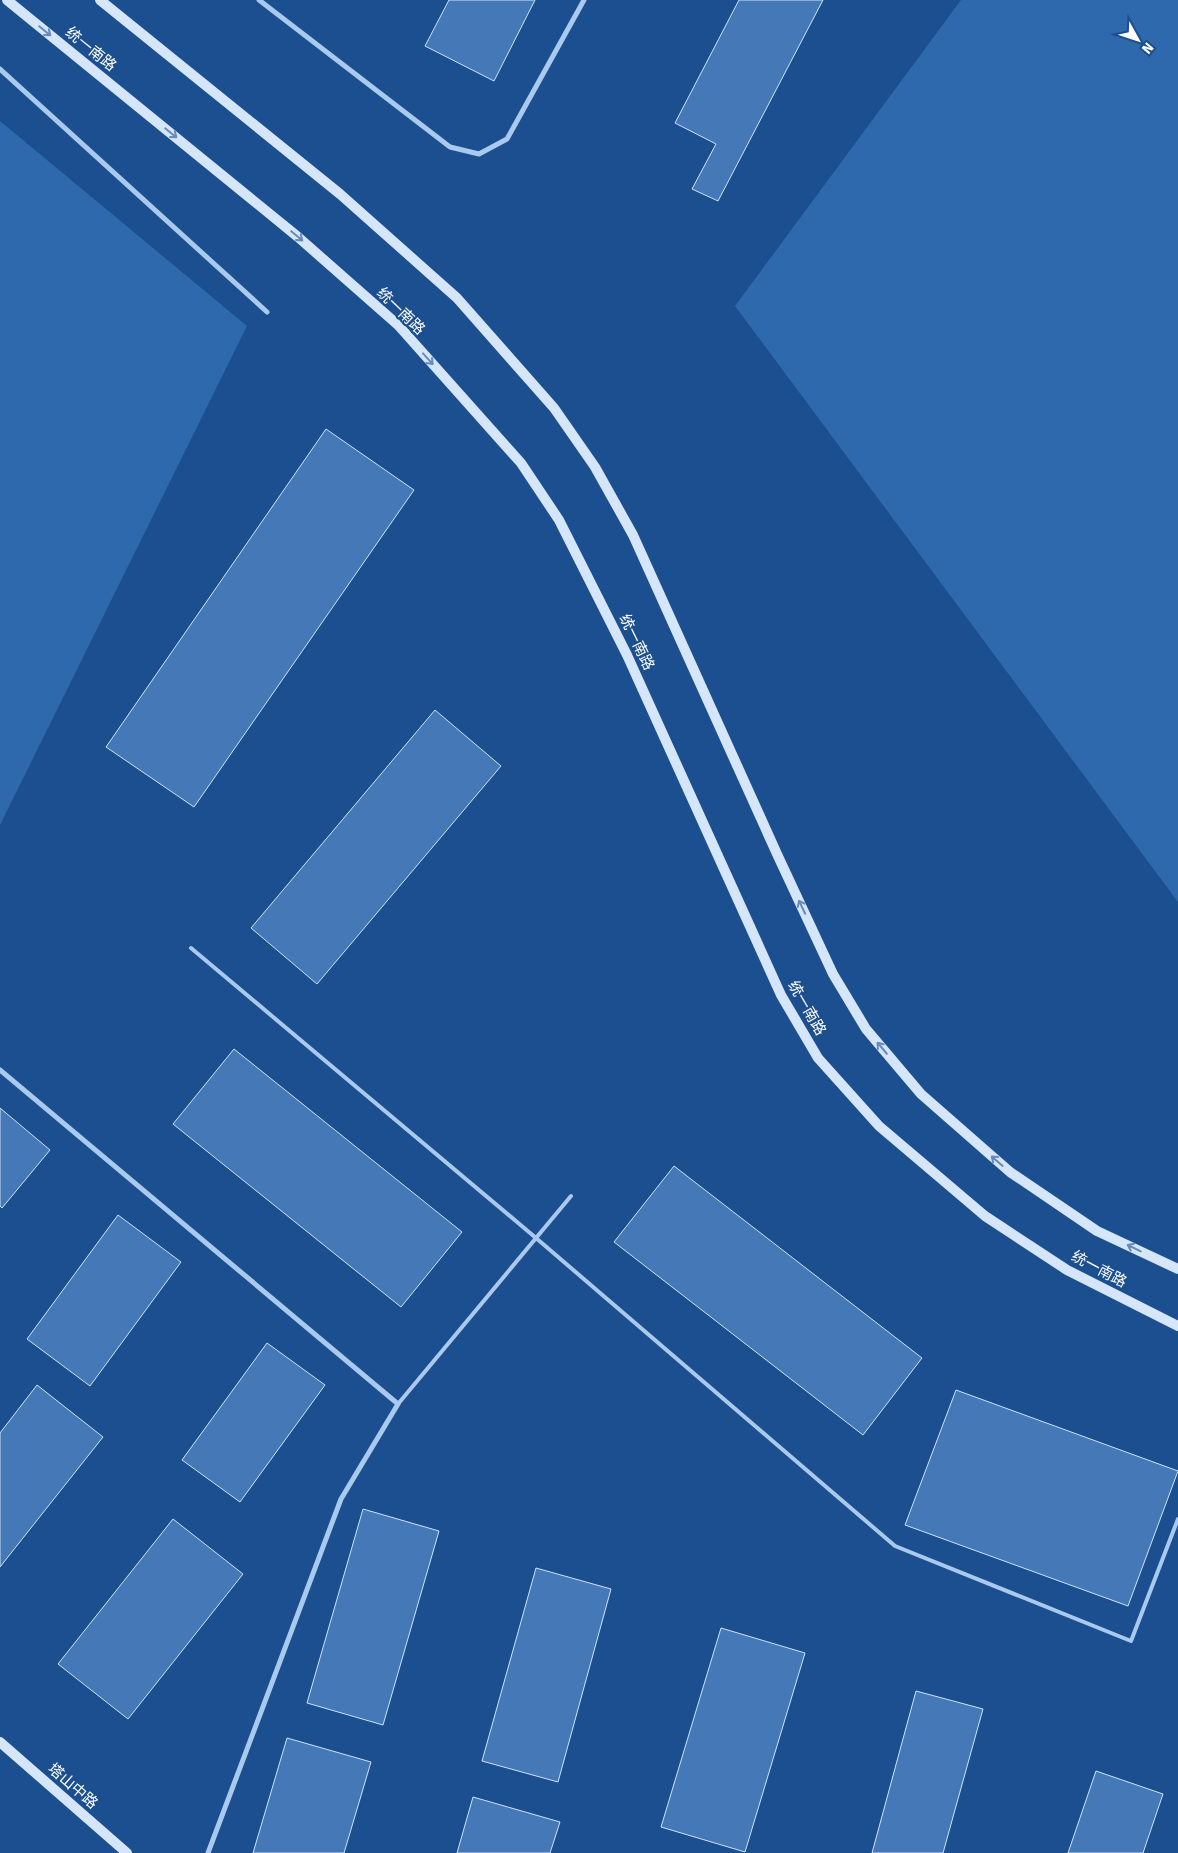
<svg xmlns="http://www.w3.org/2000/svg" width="1178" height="1853" font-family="'Fira Sans','Noto Sans SC',sans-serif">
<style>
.green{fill:#2e69ad}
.building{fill:#4478b7;stroke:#cfe3fa}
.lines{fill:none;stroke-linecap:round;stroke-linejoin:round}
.service{stroke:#a9c9ee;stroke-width:4}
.minor{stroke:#a9c9ee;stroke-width:5}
.secondary{stroke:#d6e6fa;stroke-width:10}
.oneway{stroke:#668bba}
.labels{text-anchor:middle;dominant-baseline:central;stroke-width:4.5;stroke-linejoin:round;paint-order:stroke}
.street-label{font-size:15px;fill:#fff;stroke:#1b4f8f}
</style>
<rect width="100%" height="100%" fill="#1b4f8f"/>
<path class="green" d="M961 0H1178V902L735 306Z
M0 121 247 326 0 825Z"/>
<path class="building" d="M449 0H535L494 81 425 46Z
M739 0H823L718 201 692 189 716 144 675 123Z
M326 429 414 490 194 807 106 747Z
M435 710 501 766 317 984 251 928Z
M234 1049 462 1232 401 1307 173 1124Z
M0 1108 50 1150 2 1208 0 1206Z
M674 1166 922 1358 863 1435 614 1242Z
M118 1215 181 1262 90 1386 27 1339Z
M267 1343 325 1385 240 1502 182 1460Z
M37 1385 103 1437 0 1567V1433Z
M956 1390 1178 1471 1128 1606 905 1525Z
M363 1509 439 1531 383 1725 307 1703Z
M173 1519 243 1574 128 1719 58 1664Z
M536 1568 611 1589 558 1782 482 1761Z
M721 1628 805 1653 745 1852 661 1827Z
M916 1691 983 1709 943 1853H872Z
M287 1738 371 1762 344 1853H253Z
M1096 1771 1163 1794 1143 1853H1068Z
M473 1797 560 1822 550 1853H457Z"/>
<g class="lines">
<path class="service" d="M191 948 536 1238 895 1546 1131 1641 1178 1519
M398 1404 571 1196"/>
<path class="minor" d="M259 0 450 147 479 154 507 139 584 0
M0 69 267 312
M0 1070 398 1404 341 1499 208 1853"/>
<path class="secondary" d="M7 0 298 237 398 325 521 463 559 520 627 655 781 995 818 1058 879 1126 985 1216 1067 1270 1178 1326
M100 0 340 194 457 298 554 408 595 467 633 535 777 854 833 974 866 1029 921 1094 1010 1172 1097 1231 1178 1269
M0 1742 127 1853"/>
</g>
<defs><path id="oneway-shaft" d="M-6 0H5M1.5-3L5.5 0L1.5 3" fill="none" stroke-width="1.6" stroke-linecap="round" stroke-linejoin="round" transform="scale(1.25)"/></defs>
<g class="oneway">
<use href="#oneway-shaft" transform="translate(45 31) rotate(39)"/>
<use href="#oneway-shaft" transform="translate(171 133) rotate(39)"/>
<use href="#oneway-shaft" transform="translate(297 236) rotate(40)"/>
<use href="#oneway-shaft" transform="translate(428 359) rotate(48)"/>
<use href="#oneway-shaft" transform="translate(802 907) rotate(-115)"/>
<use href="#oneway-shaft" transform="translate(882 1048) rotate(-130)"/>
<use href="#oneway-shaft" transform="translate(997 1161) rotate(-139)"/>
<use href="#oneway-shaft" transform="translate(1134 1248) rotate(-154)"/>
</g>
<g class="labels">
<g class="street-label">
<text transform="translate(91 49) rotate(39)">统一南路</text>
<text transform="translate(401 311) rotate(44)">统一南路</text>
<text transform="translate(637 642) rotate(64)">统一南路</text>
<text transform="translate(807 1008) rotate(60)">统一南路</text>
<text transform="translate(1099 1269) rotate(28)">统一南路</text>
<text transform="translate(73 1786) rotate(41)">塔山中路</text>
</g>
</g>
<g transform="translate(1138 40) rotate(130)" stroke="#1b4f8f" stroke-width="4" paint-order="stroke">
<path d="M0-4L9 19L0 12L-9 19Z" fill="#ffffff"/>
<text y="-8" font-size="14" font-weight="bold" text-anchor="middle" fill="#ffffff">N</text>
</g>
</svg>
